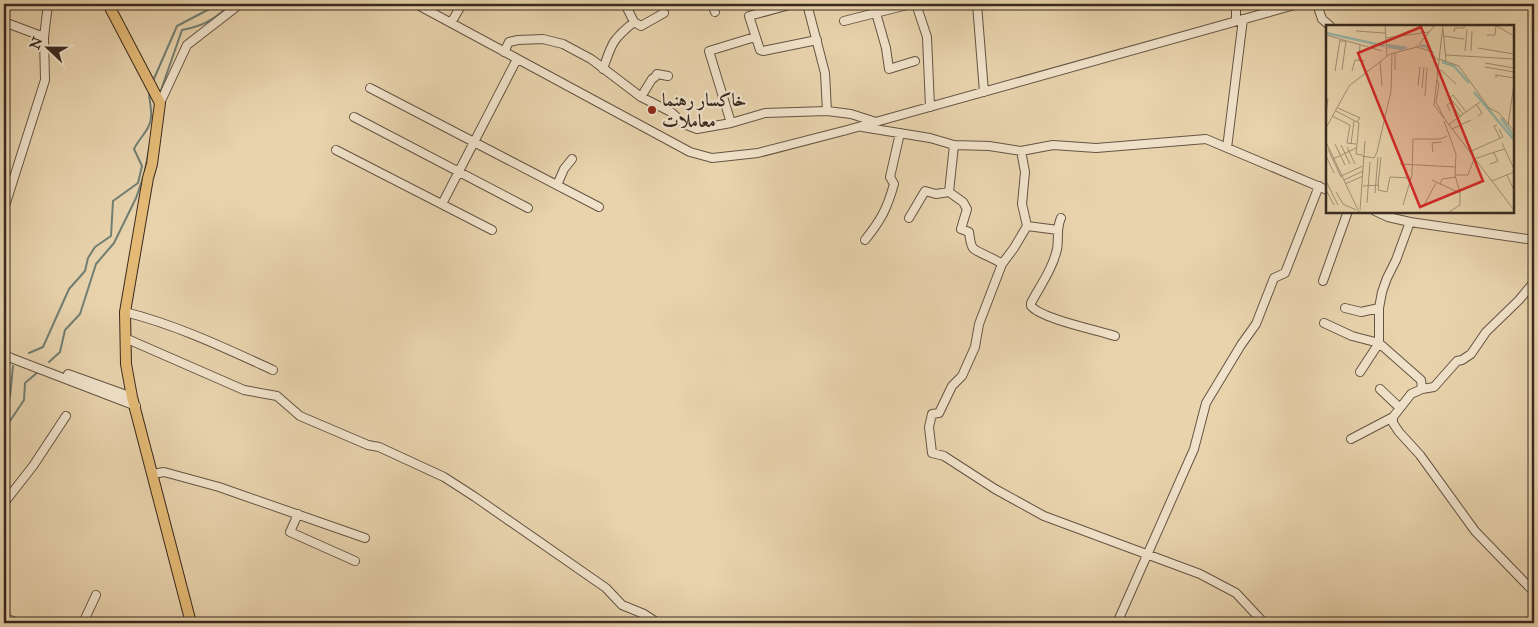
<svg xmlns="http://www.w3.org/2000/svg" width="1538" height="627" font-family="'IM FELL Great Primer',Amiri,serif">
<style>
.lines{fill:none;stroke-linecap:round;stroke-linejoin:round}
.stream{stroke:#717f73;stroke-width:2}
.minor-casing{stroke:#645442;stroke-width:10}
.major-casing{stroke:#382a1f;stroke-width:12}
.minor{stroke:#f0e2ca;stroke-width:8}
.major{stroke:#e4ba76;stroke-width:10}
.poi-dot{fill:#8f2418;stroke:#f0e2ca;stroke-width:2}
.labels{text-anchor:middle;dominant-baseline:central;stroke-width:4.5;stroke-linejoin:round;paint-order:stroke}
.poi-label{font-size:18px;font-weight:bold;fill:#382a1f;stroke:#f0e2ca;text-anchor:start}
.inset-river{fill:none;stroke:#97b8ab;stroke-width:2.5}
.inset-road{fill:none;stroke:#a28f74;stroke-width:1}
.view{fill:#d62828;fill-opacity:0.15;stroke:#d62828;stroke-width:2.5}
.inset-edge{fill:none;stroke:#382a1f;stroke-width:2.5}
</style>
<rect width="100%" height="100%" fill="#e8d3ad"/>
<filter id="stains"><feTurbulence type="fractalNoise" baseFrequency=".004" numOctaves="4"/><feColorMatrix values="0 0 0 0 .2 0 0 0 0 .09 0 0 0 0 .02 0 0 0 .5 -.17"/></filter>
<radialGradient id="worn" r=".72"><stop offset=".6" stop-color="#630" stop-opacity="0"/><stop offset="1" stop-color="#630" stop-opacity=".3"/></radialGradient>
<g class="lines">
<path class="stream" d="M153 81 177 26 219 4
M160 93 182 30C204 26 215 19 231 4
M145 171 150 144
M29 353 43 347 69 289 85 271 88 258 95 247 111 236 113 201 138 183 142 166 134 149C139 138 151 129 151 117 152 109 149 100 149 92
M49 362 60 352 65 330 80 314 96 264 114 243 136 198 143 178
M10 397 13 366
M4 430 24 400 25 383 38 372"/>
<defs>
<path id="minor" d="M416 4 690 152 712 158 758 153 847 130 1298 4
M625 4 634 22 641 26 664 13
M712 4 715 12
M793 4 749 16 760 50 763 51 817 40
M807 4 825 73 827 111
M916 4 927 37 930 107
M977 4 984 92
M1317 4 1322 19 1330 26
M876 13 886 48 889 69 915 61
M844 21 911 4
M1236 21V4
M4 22 44 37
M451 23 462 4
M504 52 509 42 518 40 543 39 563 44 591 59 641 97 671 112 684 124 697 129 731 123 765 113 827 111 851 114 876 122
M603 69C612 43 612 40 634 22
M370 88 599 207
M641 97 652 79 655 77 657 74 668 76
M160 103 187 45 240 4
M354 117 528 208
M731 123 709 51 755 37
M862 127 930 138 954 145 989 146 1021 151 1053 145 1096 148 1206 139 1327 190
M954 145 949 192 963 202 967 209 961 229 969 232C970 237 970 244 973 248 976 252 996 259 1002 264
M1227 148 1243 19
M336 150 492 230
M1021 151 1025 172 1022 204 1027 226 1014 248 1002 264 979 324 975 347 962 376 952 386 939 413 932 414 929 427 932 453 944 456 995 489 1044 516 1200 574 1236 593 1264 623
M557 185 564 169 572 159
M442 204 517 59
M4 209 45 80 44 37 48 4
M1375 211 1388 217 1410 222 1534 240
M909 218 925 191 936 194 949 192
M1061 218C1056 228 1059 239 1057 249 1053 268 1040 286 1031 303V306C1042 319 1097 330 1115 336
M1410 222 1396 260 1387 278 1382 292 1379 308V343L1421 380 1422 389
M1027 226 1058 230
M865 240C881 220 887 209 894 184L890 177 900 133
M1323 281 1348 211
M1345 308 1361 312 1379 308
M125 312C177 325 225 348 273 370
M1324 323 1352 336 1379 343 1360 372
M125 338 244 390 277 396 300 416 368 445 379 447 444 477 475 497 606 588 622 605 644 614 658 623
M4 354 11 358 136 406
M68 374 132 397
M1380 389 1400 408
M1393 417V423L1399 432 1420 455 1475 531 1534 592
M1351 439 1393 417 1411 394 1422 389 1434 387 1457 361 1462 360 1471 354 1486 332 1519 300 1534 282
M153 474 164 472 219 487 365 538
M4 503 33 466 66 416
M298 514 290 532 355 561
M4 617 17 623
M83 623 96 595
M1117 623 1194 449 1206 403 1241 345 1256 324 1274 278 1285 273 1319 186"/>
<path id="major" d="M108 4 160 103 152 164 148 178 125 312 126 364 132 397 191 623"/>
</defs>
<use href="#minor" class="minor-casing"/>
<use href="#major" class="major-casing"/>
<use href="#minor" class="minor"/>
<use href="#major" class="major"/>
</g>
<circle class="poi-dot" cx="652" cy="110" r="5"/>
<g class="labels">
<g class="poi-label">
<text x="662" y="100">خاکسار رهنما<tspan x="662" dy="21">معاملات</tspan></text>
</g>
</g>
<g transform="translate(1326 25)">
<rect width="188" height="188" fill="#e8d3ad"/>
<path class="inset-river" d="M0 8 59 21M61 20 81 23M94 21H100L107 28M62 22 77 24M116 37 128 41 143 58M148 67 188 115M175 93 188 111"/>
<path class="inset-road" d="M59 0 61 31M117 0 108 80 188 185M169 0 188 11M117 4 120 36M30 6 59 8M128 7 129 3H138V0M0 10 56 26M161 10H169L170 1M118 11 138 14M60 13 103 7M14 16H20L16 45M91 22 103 26 112 35M152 23 188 29M139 26 141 4M145 26 146 6M69 28V45M120 30 188 34M113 34 133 41 163 83 173 88 188 106M33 35 34 20M54 37 56 61M159 38 188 43M159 42 188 47M9 46 14 15M26 46 29 35 39 36M111 48 115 45 130 59M170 53V50L188 53M111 55 113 60 110 77 118 93M92 61 94 42M96 63 98 42M99 71 101 43M124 73 137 89M123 74 127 70 140 87M150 79 156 88 152 91M12 83 34 93 31 97M10 86 33 98 30 129 36 130M124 86 121 80 124 78 135 92M0 90 2 73M6 91 24 100 21 118 30 119M118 96 130 129 129 150 134 168V180L123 187M122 100 154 77M171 100 168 101 174 113M182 100 188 59M0 103 23 61 64 29 91 22 109 0M126 104 145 95M0 117 33 187M176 118 188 144M9 119 19 140M25 119 28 96M15 120 24 139M21 122 29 139M2 124 15 152M107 127 106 118 116 117M143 127 177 112 173 104M36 131 48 133 51 127 65 66 66 29M1 133 8 148M7 134 30 123M74 139 130 142M164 139 172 136 168 128M129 150H142L148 134 178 124M181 150 188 165M15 151 37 141M18 155 37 146M106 155 134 168M0 156 12 180M166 156 188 147M19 159 37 151M52 160 55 132M114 160 116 154 130 152M37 161 53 160 52 165 61 167 64 152 84 153M0 165 8 180M10 167 17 179 30 185M49 168 52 132M41 178 44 137M77 180 86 150 87 114H114L121 111M97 182 110 158M34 185 39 116"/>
<path class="view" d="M95 2 157 156 94 182 32 28Z"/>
<rect width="188" height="188" class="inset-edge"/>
</g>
<rect width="1538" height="627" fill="none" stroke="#e8d3ad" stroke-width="20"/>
<rect x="5" y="5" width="1528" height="617" fill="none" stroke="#382a1f" stroke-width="2.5"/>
<rect x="10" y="10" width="1518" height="607" fill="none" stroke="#382a1f"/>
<g transform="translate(48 48) rotate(292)" stroke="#f0e2ca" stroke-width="4" paint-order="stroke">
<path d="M0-4L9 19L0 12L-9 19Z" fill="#382a1f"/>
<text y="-8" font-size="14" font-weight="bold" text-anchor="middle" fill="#382a1f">N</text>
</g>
<rect width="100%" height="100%" filter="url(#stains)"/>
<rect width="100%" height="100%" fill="url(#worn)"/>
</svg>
